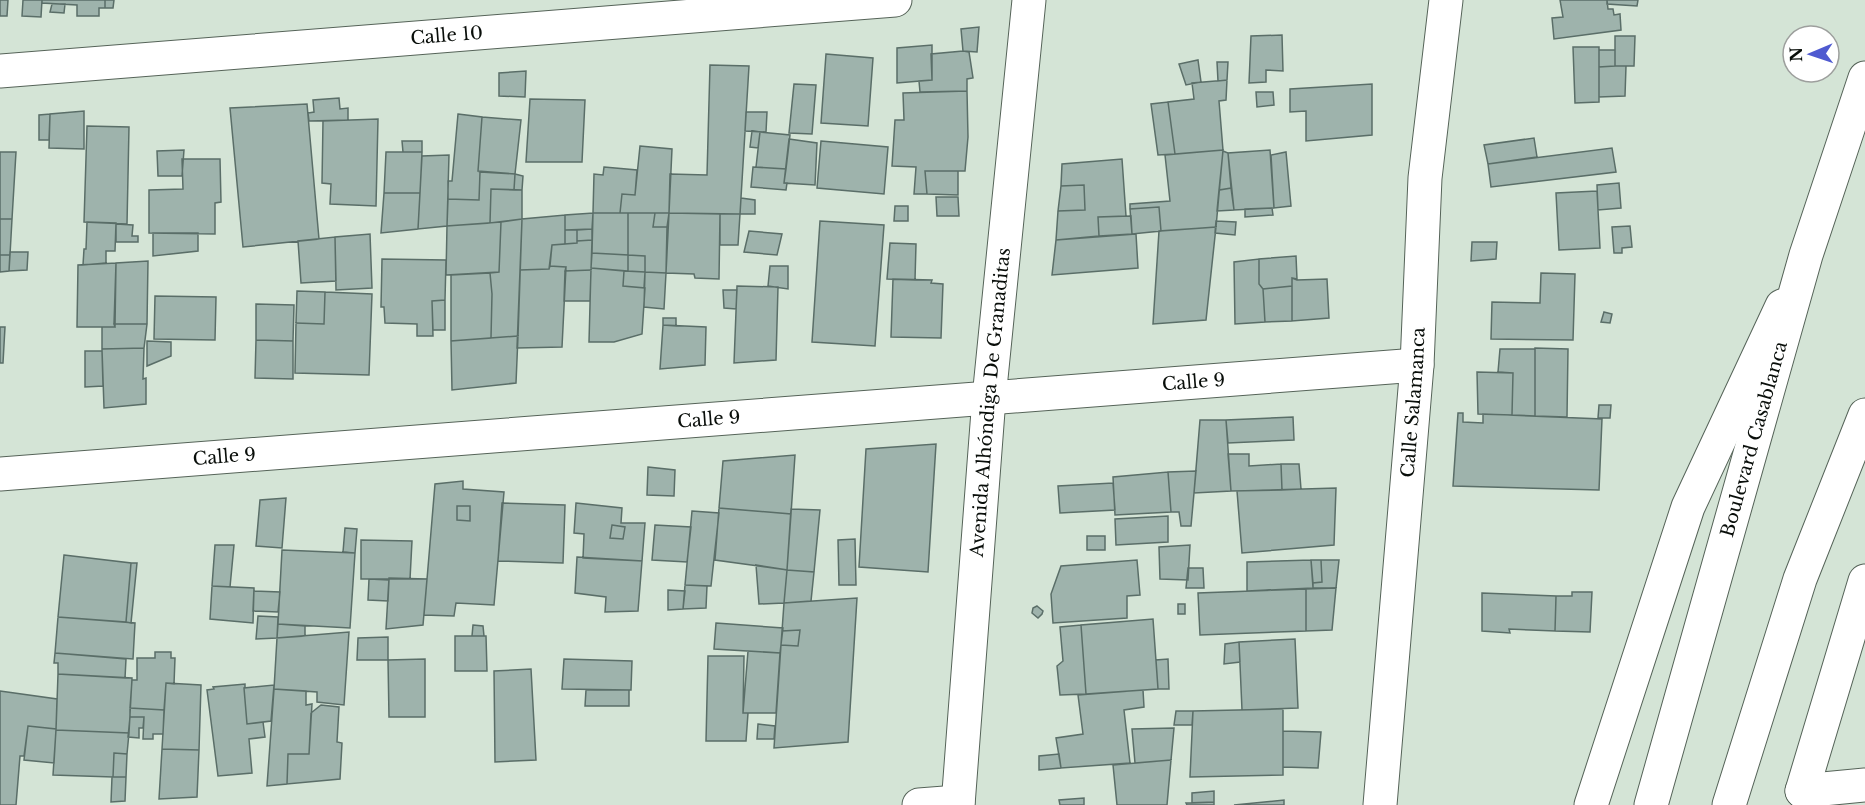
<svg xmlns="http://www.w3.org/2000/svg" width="1865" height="805" font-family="'Libre Baskerville',serif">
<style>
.building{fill:#9eb3ac;stroke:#5a6e68;stroke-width:1.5;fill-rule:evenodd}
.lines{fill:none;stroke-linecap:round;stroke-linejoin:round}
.street-casing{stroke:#556358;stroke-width:35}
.secondary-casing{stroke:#556358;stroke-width:35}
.primary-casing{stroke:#556358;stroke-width:35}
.street{stroke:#fff;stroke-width:33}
.secondary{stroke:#fff;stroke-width:33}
.primary{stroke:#fff;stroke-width:33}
.labels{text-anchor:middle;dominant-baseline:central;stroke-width:4.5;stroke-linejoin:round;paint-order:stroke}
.street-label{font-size:18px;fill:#090e0a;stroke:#fff}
</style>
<rect width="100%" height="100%" fill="#d4e4d6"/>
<path class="building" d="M0 0H8L7 16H0Z
M23 0H42L41 17 22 16Z
M42 0H105V8H99V16H77V5L42 3Z
M105 0H114L113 8H105Z
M1560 0H1607L1608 9H1613L1614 15 1620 14 1621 30 1554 39 1552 18 1563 17Z
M1607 0H1638L1637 6 1607 4Z
M52 4H65L64 13 50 12Z
M979 27 977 52 963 51 961 29Z
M1282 35 1283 71 1266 70V82L1249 83 1251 36Z
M1615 36H1635L1634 66H1615Z
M932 45V80L897 83V48Z
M1573 47H1599V102L1575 103Z
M1599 50H1615V66L1599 67Z
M963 51 969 52 973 78 967 79V91L920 92 919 81 932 80 931 54Z
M826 54 873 58 868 126 821 123Z
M1198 60 1201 82 1186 85 1179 64Z
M1217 62H1228L1227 80 1218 81Z
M710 65 749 66 740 214 669 213 670 174 707 175Z
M1615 66H1626L1625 96 1599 97V67Z
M526 71 525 97 499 96V73Z
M1227 80 1226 100 1219 101 1223 150 1175 154 1168 102 1194 99 1192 83Z
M794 84 816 85 812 134 789 133Z
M1372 84V135L1306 141V111L1290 112V89Z
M967 91 968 137 965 171H925L927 194H914L916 167 892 166 895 120H904L903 93Z
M1256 92H1273L1274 105 1257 107Z
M339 98 340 109 348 108V120L309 121 308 113 314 112 313 100Z
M530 99 585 100 582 162H526Z
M1168 102 1175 154 1158 155 1151 104Z
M307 104 319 239 243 247 230 108Z
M84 111V149L49 148 50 114Z
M746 112H767L766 132 745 131Z
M50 114 49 140H39V115Z
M458 114 482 117 478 171 480 172 479 200 448 199V181H452Z
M482 117 521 120 515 174 478 171Z
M378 119 376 206 330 204 331 184 322 183 323 121Z
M87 126 129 127 127 224 84 222Z
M752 131 760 132 758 148 750 147Z
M760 132 790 135 786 169 756 167Z
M1534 138 1537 157 1488 164 1484 145Z
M789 139 817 143 815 185 784 183Z
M402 141H422V152H403Z
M821 141 888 147 884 194 817 188Z
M640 146 672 149 669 213H620L622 194 635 195Z
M1612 148 1616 172 1491 187 1488 164Z
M184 150 182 176H158L157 151Z
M1223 150 1216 227 1161 231 1159 207 1130 209V204L1170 201 1165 155Z
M1270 150 1274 208 1234 210 1228 153Z
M1223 151 1228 153 1231 188 1219 190Z
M0 152H16L12 219H0Z
M386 152H422L420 193H384Z
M1286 152 1291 206 1274 208 1271 155Z
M449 155 447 226 418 229 422 156Z
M182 159H220L221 202 215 203V234L149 233V190L183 189Z
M1122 159 1126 216 1098 217 1099 236 1056 240 1058 211 1085 210 1084 185 1061 186 1062 164Z
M604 167 637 170 635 195 622 194 620 213H593L594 174 603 175Z
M753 167 786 169 784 183H787L786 190 751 187Z
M925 171H958V195L927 194Z
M480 172 515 174 514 190 491 189 490 223 447 226 448 199 479 200Z
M515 174 523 176 522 190H514Z
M1619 183 1621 208 1598 210 1597 185Z
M1084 185 1085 210 1058 211 1061 186Z
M1231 188 1234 210 1217 211 1219 190Z
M491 189 522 190V219L490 223Z
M1597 191 1600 248 1559 250 1556 193Z
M384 193H420L418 229 381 233Z
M936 197H958L959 216H937Z
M741 198 755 200V214H740Z
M895 206H908V221H894Z
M1159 207 1161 231 1132 234 1130 209Z
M1272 208 1273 215 1245 217V209Z
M593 213H628V255L592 253Z
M593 213 592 229 565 230V215Z
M628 213H655L653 227H667L666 273 645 272V256L628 255Z
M655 213H669L667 227H653Z
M669 213 720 214 719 279 695 278 694 274 666 273Z
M720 214H740L738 245H720Z
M565 215V244L552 245 549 269 520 270 522 219Z
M1131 216 1132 234 1099 236 1098 217Z
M0 219H12L10 255H0Z
M522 219 518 336 491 338 492 294 490 273 499 272 501 222Z
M820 221 884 225 875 346 812 342Z
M1216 221 1236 222 1235 235 1215 233Z
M87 222 116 223 115 251H106V263L83 265 84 249H86Z
M501 222 499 272 446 275 447 226Z
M116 224 133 225 132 236H138V242H116Z
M1630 226 1632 247 1622 248V253H1614L1612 227Z
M1216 227 1206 320 1153 324 1159 231Z
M592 229V240L577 241V230Z
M565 230H577V243L565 244Z
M749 231 782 234 777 255 744 252Z
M153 233H198V251L153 256Z
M370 234 372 288 336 290 335 237Z
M1136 234 1138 268 1052 275 1056 240Z
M335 237 336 281 301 283 298 241Z
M592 240 591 270 565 271 566 267 550 266 552 245 577 243V241Z
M1472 242H1497L1496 259 1471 261Z
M890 243 916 244 915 280 887 279Z
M10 252H28L27 270 9 271Z
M592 253 628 255V271L591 268Z
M0 255H10L9 271 0 272Z
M628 255 645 256V272L628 271Z
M1296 256 1297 279 1292 278V286L1263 289 1259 284V259Z
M382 259 446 260 445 300 432 301 433 336H417V324L385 323 384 307H381Z
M1259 259V284L1263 289 1265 322 1235 324 1234 262Z
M148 261 147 324H114L116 263Z
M116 263 115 327H77L78 265Z
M550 266 566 267 562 347 517 348 520 270 549 269Z
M770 266H788V289L768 286Z
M591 268 624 271 623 286 645 288 642 334 614 342H589Z
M591 270 590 301H564L565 271Z
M624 271 645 272 644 288 623 286Z
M645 272 666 273 664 309 644 307Z
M490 273 492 294 491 338 451 341V275Z
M1541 273 1575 274 1573 340 1491 339 1492 302 1540 303Z
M1292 278 1297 280 1327 279 1329 318 1292 321Z
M893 279 932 280 931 283 943 284 941 338 891 337Z
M737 286 778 287 776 360 734 363Z
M1292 286V321L1265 322 1263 289Z
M723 290H737L736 309 724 308Z
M297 291 325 292 324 324 296 323Z
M325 292 372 294 369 375 295 373 296 323 324 324Z
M155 296 216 297 215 340 154 339Z
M445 300V330H433L432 301Z
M256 304 294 305 293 341 256 340Z
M1604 312 1612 314 1610 323 1601 322Z
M663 318H676V326L663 325Z
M114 324H147L144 348 102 349V327H115Z
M663 325 706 327 705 365 660 369Z
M0 327H5L3 363H0Z
M518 336 516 383 452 390 451 341Z
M256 340 293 341V379L255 378Z
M147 341 171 342V356L147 366Z
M144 348 143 379 146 378V404L104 408 102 349Z
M1535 348 1568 349 1567 417 1535 416Z
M1500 349H1535V416L1512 415 1513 373 1498 372Z
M85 351H102L103 386 85 387Z
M1477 372 1513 373 1512 415 1478 414Z
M1599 405H1611L1610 418H1598Z
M1458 413H1463V422L1483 423V414L1602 419 1599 490 1453 486Z
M1293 417 1294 440 1228 443 1226 420Z
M1200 420H1226L1231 491 1194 493Z
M936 444 928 572 859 567 866 449Z
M1228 454H1249V466L1281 464 1282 490 1231 491Z
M795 455 791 514 719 508 723 461Z
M1281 464H1299L1301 489 1282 490Z
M648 467 675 470 674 496 647 495Z
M1196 471 1191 526H1181L1179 512H1171L1168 472Z
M1168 472 1171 512 1115 515 1113 477Z
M463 481V489L504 492 494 605 456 603 454 616 424 615 435 484ZM457 506H470V521L457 520Z
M1113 483 1115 510 1060 513 1058 486Z
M1336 488 1334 545 1242 553 1237 491Z
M286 498 282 548 256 546 260 500Z
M502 503 565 505 563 563 498 561Z
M576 503 622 508 621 523H645L642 561 583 558 584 534 574 533ZM612 525 625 527 623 539 610 538Z
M457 506H470V521L457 520Z
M719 508 791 514 787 570 715 560Z
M791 509 820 510 814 572 787 570Z
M692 511 719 513 711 586 685 585Z
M1168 516V542L1116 545 1115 519Z
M612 525 625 527 623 539 610 538Z
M655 525 691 527 687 562 652 560Z
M345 528 357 529 355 553 343 552Z
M1087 536H1105V550H1087Z
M855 539 856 585H839L838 540Z
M361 540 412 541 410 579H361Z
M215 545H234L230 587 212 586Z
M1190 545 1188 580 1160 579 1159 547Z
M282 550 355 553 350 628 278 624Z
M64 555 131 563 126 622 58 617Z
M577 557 642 561 638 611 605 612 606 597 575 593Z
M1137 560 1140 595 1127 596V618L1053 623 1051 594 1061 566Z
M1311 560H1321L1322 582 1313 583Z
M1311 560 1313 588 1247 591V562Z
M1321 560H1339L1336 588H1313V583L1322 582Z
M131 563H137L131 623 126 622Z
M756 565 787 570 784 603 759 604Z
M1188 568H1203L1204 588H1186Z
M787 570 814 572 811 601 784 603Z
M389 578 427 579 423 625 386 629Z
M369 579 389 580 388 601 368 600Z
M685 585 707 586 706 608 683 609Z
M212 586 254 588 253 623 210 619Z
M254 588V591L280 592 278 612 253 611Z
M1336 588 1332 630 1306 631V589Z
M1306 589V631L1200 635 1198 593Z
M668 590 685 591 683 609 668 610Z
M1572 592H1592L1590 632 1555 631 1556 596H1572Z
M1482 593 1556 596 1555 631 1509 629 1510 633 1482 631Z
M857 598 848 742 774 748 781 645 798 646 800 630 782 631 784 603Z
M1178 604H1185V614H1178Z
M1037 606 1043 611 1042 614 1038 618 1032 613 1033 608Z
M258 616 278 617 277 638 256 639Z
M58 617 135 623 133 659 55 653Z
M1153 619 1158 689 1086 694 1081 625Z
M716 623 783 628 780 653 714 649Z
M278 624 305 626V636L277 638Z
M473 625 483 626 484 636H472Z
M1081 625 1086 694 1060 695 1057 666 1063 661 1060 627Z
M800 630 798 646 781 645 782 631Z
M349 632 344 705 317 702V692L274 689 277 638Z
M455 636H486L487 671H455Z
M388 637V660H357L358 638Z
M1295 639 1298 708 1242 710 1239 642Z
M1239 642 1240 662 1224 664 1225 644Z
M748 651 780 653 776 713H743Z
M155 652H171V658H175L174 684 166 683 164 710 130 708 132 680H137V658H155Z
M55 653 126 659 125 678 58 674V663H54Z
M708 656H744L743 713H748L746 741H706Z
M425 659V717H389L388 660Z
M564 659 632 661 631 690 562 689Z
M1168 659 1169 689H1158L1156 660Z
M531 669 536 760 495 762 494 671Z
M58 674 132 678 129 733 56 730Z
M166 683 201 685 199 750 162 749Z
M245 684V688H244L247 724 263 722 265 737 249 739 252 773 218 776 207 690 214 689 213 687Z
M274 685 271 721 247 724 244 688Z
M274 689 306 691V705L312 704 309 754H288L287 784 267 786Z
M586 690H629V706H585Z
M1143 690 1144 707 1124 710 1130 763 1061 768 1056 738 1083 734 1078 695Z
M0 691 57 699 56 729 28 726 24 756H20L16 805H0Z
M321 705 339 707 337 742 342 743 340 779 287 784 288 754H309L311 713Z
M130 708 164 710 163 734H153V739H143L144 717H130Z
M1283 709V775L1190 777 1193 711Z
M1176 711H1193L1192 725H1174Z
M130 717H144L143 728H139V738L128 737Z
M758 724 775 726 774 739H757Z
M28 726 56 729 54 763 24 760Z
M1174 728 1171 760 1135 763 1132 729Z
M56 730 129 733 127 754 114 753 113 777 53 775Z
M1283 731 1321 732 1318 768 1283 767Z
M162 749 199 750 197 797 159 799Z
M114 753 127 754 126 777H113Z
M1059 754 1061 768 1039 770V756Z
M1171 760 1167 805H1117L1113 765Z
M112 777H126L125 801 111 802Z
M1214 791V802L1192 803V793Z
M1084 798V805H1060L1059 800Z
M1284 800V805H1234Z
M1214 802V805H1187L1186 803Z"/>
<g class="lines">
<defs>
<g id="street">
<path id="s1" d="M0 71 895 0"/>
<path id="s2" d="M0 474 1417 365"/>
<path d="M1802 791 1865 785"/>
<path d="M919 805 958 802"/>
<path id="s3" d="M958 805 989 398 1029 0"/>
<path id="s4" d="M1380 805 1417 365 1425 178 1446 0"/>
</g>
<path id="secondary" d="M1591 805 1688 507 1782 306"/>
<g id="primary">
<path d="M1802 791 1865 581"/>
<path id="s5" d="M1651 805 1806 255 1865 78"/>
<path d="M1729 805 1800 579 1865 415"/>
</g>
</defs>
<use href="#street" class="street-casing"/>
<use href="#secondary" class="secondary-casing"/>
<use href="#primary" class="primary-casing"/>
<use href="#street" class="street"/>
<use href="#secondary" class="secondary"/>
<use href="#primary" class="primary"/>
</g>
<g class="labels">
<g class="street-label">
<text stroke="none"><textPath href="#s1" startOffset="448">Calle 10</textPath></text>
<text stroke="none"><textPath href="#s2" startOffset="1197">Calle 9</textPath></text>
<text stroke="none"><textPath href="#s3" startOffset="404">Avenida Alhóndiga De Granaditas</textPath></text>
<text stroke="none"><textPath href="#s4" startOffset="404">Calle Salamanca</textPath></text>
<text stroke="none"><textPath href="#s2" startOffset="711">Calle 9</textPath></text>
<text stroke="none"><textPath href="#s5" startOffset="380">Boulevard Casablanca</textPath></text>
<text stroke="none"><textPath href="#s2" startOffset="225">Calle 9</textPath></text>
</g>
</g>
<g transform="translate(1811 54) rotate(268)"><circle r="28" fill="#ffffff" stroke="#9d9f9d" stroke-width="1.5"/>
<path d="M0-4.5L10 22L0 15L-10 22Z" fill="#4f5ad0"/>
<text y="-9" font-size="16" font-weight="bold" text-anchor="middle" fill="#090e0a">N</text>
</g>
</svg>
